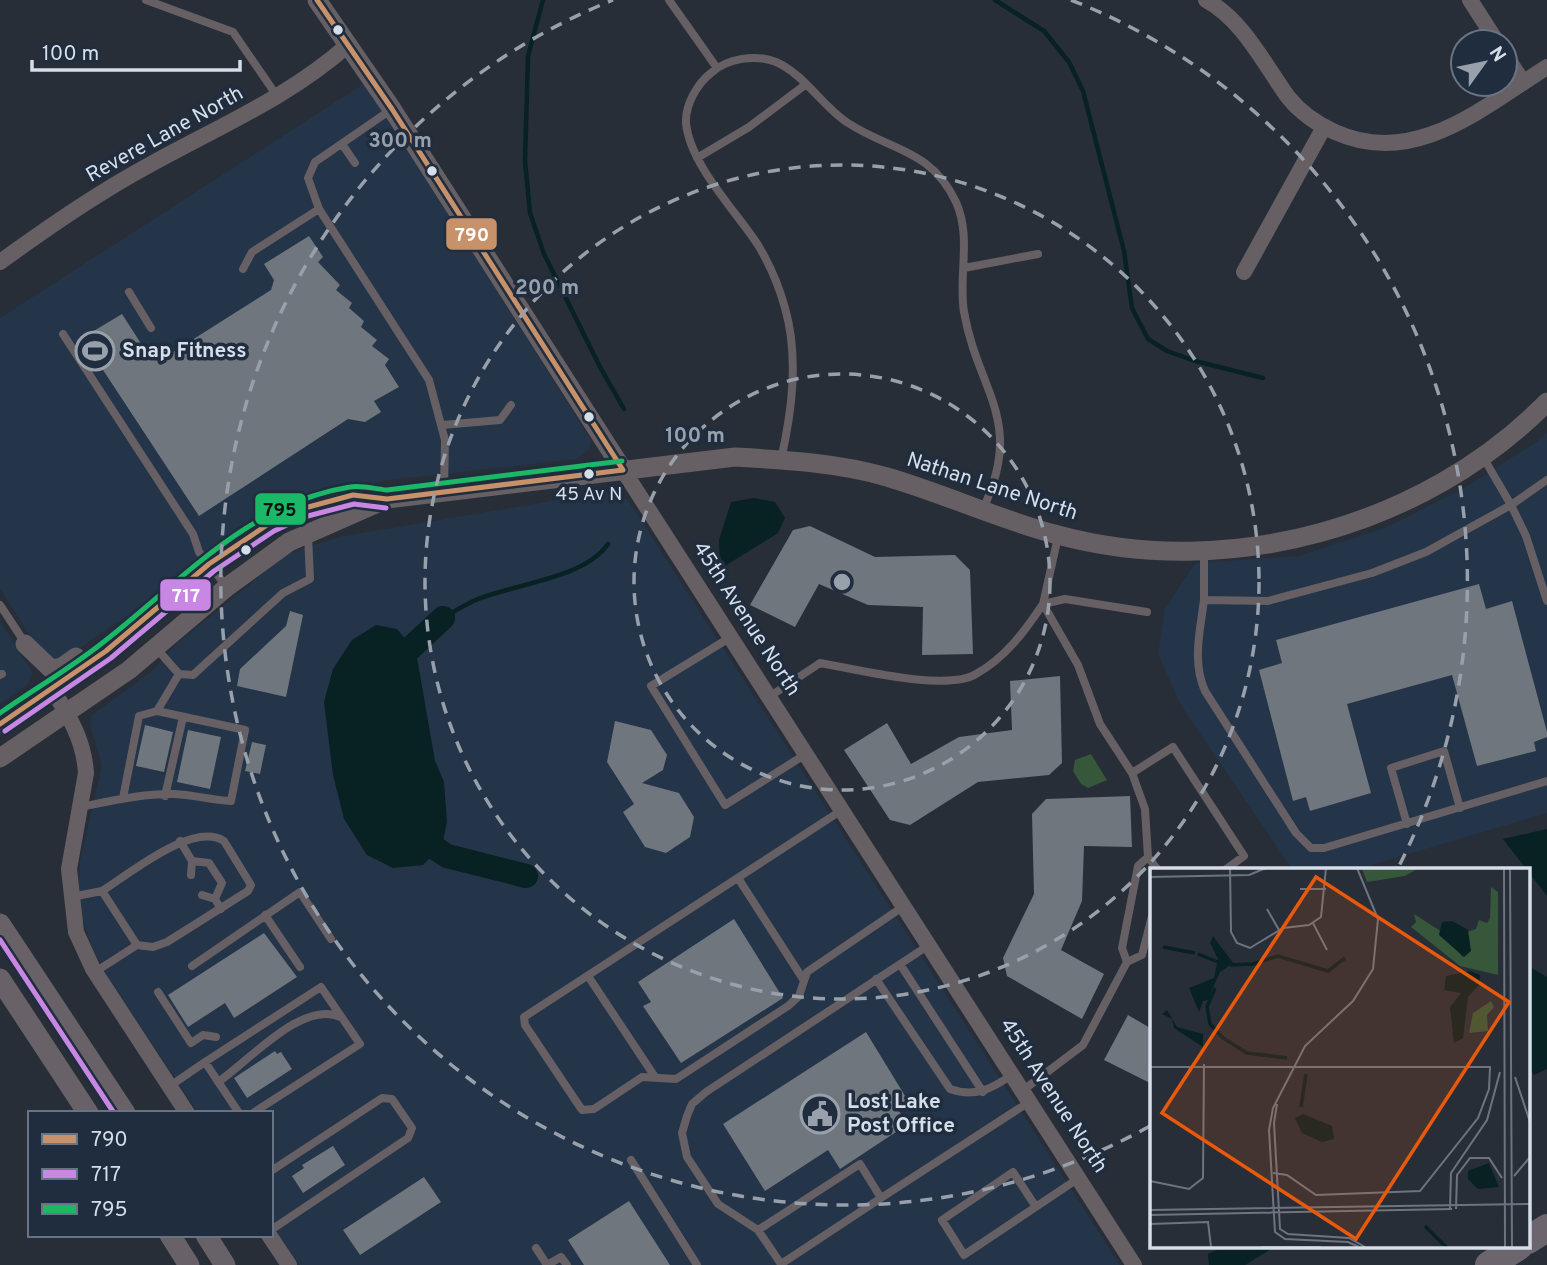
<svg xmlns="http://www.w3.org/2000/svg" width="1547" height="1265" font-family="Overpass,sans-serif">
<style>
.built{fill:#243449}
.green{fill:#365739}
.water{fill:#082123}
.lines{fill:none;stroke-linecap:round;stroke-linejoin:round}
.stream{stroke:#082123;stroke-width:4.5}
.river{stroke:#082123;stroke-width:24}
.building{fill:#6f767e}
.service{stroke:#665f63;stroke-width:8}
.minor{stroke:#665f63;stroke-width:16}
.tertiary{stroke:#665f63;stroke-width:19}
.secondary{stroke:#686167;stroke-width:21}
.motorway{stroke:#6c656d;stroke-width:28}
.bus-1-casing{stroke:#202d3f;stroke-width:10}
.bus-2-casing{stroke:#202d3f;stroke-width:10}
.bus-3-casing{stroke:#202d3f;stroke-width:10}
.bus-1{stroke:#c7916a;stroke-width:5}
.bus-2{stroke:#c787e3;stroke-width:5}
.bus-3{stroke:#1ab867;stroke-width:5}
.ring{fill:none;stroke:#98a0ab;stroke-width:3.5;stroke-dasharray:12 9}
.bus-dot{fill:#d5dee9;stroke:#202d3f;stroke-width:2.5}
.labels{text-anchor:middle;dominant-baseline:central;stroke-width:7;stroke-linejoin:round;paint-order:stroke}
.bus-label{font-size:19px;fill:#d5dee9;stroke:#202d3f}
.street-label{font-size:21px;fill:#d5dee9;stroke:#202d3f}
.poi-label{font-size:21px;font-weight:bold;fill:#d5dee9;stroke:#202d3f;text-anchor:start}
.inset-river{fill:none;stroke:#082123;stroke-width:3.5}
.inset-road{fill:none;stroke:#6d747f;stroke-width:2}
.view{fill:#e8590c;fill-opacity:0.15;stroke:#e8590c;stroke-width:3.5}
.inset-edge{fill:none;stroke:#d5dee9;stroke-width:3.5}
.centre{fill:#98a0ab;stroke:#202d3f;stroke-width:3.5}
.ring-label{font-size:21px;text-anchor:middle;font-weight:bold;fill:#98a0ab;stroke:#202d3f;stroke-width:7;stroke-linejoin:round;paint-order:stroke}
.line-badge{stroke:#202d3f;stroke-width:2.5}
.badge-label{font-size:19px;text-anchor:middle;font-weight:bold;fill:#fff}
.pale-badge-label{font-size:19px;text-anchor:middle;font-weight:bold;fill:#111}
</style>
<rect width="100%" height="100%" fill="#272e38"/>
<path class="built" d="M365 83 591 440 589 450 576 459 382 481 320 495 270 513 226 539 145 608 115 623 57 665 45 659 0 589V318Z
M1547 432V813L1358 869H1292L1180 704 1158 654 1165 609 1195 563 1299 556 1385 528 1464 488 1538 441Z
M610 491 628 500 1120 1265H299L271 1224V1113H198L108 977 92 947 81 915 78 897 80 860 102 766 90 723 91 716 153 670 176 644 287 554 339 537Z
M0 621 33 673 27 685 0 704Z"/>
<path class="green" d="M1091 754 1107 780 1088 788 1081 784 1073 771 1075 760Z"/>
<path class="water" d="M754 498 775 502 785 518 778 533 720 569 719 540 731 502Z
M376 625 397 629 416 652 435 761 444 782 447 822 442 846 423 865 393 868 367 855 344 819 333 775 324 702 333 669 352 640Z
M1547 829V896L1503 839Z
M1528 966 1547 977V1069L1534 1075 1528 1066Z
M1225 1246H1276L1245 1265H1209L1208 1254Z"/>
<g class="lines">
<path class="stream" d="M543 0 528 56 525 161 530 213 544 254 600 367 624 409
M995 0 1044 31 1069 62 1083 91 1124 251 1132 308 1148 339 1167 351 1195 361 1263 378
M443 618C455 611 466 604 478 599 515 584 585 578 608 544"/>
<path class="river" d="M387 670 443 618
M411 832 447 856 526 876"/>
</g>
<path class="building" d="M309 236 323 257 318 262 340 285 336 290 352 303 349 308 364 321 361 327 377 340 372 346 389 359 385 365 399 387 374 401 381 412 365 422 348 419 199 516 82 338 122 314 151 359 169 348 173 352 271 290 274 280 264 264Z
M810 526 875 557 955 555 970 570 973 654 922 655 923 607 868 605 819 584 795 627 750 605 793 530Z
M1479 584 1486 609 1512 601 1547 732V737L1534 742 1536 751 1477 766 1452 675 1347 704 1371 793 1310 811 1306 797 1293 801 1259 670 1282 663 1276 640Z
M290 611 303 615 286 697 237 686 240 669 286 626Z
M1060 676 1062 763 1049 775 978 782 910 825 890 820 844 750 887 723 911 764 959 737 1012 730 1010 681Z
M615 721 651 730 667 755 663 770 642 783 679 793 694 817 690 837 666 853 645 847 623 812 634 804 607 762Z
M145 725 173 732 164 772 136 766Z
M188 730 221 737 210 789 177 782Z
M252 742 266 745 260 774 245 771Z
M1130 796 1132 847 1084 846 1082 901 1061 950 1104 974 1082 1019 1007 976 1003 958 1034 894 1032 814 1046 799Z
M734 919 783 998 681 1063 643 1006 651 1002 638 982Z
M264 933 297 977 234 1018 225 1003 188 1027 168 995Z
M1128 1015 1152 1029V1084L1104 1060Z
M866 1032 910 1104 899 1111 903 1117 894 1122 899 1130 840 1169 828 1150 765 1191 723 1124Z
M275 1051 277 1054 281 1052 292 1069 247 1098 234 1078Z
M333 1146 345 1165 303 1193 292 1176 304 1168 302 1165Z
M424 1177 441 1202 360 1255 343 1230Z
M629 1201 670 1265H584L568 1240Z"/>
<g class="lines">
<path class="service" d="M146 0 233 32 277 96
M669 0 717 68
M392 109 315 162 308 178 319 209 429 380 445 440 444 492
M342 144 355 163
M697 158 749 127 805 85
M964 268 1038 254
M243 269 252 252 319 209
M129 292 151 328
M63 334 193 534 199 552 227 587
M442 425 500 420 511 405
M1483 457 1511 505 1547 480
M781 460C792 411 799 357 785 308 779 286 770 265 758 245 736 211 690 165 686 123 685 105 697 84 711 73 727 58 756 54 776 62 804 74 823 107 848 123 891 151 931 149 956 202 972 238 958 275 964 312 978 392 1025 420 983 509
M1058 537 1043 604 1078 665 1100 724 1132 773 1145 809 1148 857
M1204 551V600
M1547 601 1526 536 1511 505 1426 552 1372 573 1268 601 1204 600C1200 631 1192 662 1205 691L1296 833 1311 848H1324L1547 781
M0 605 25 643
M731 637 651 686 725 805 806 754
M179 674 193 675 283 593 310 579 308 535
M0 675 2 674
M769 697 820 663C856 669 946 692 976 674 1005 658 1025 631 1043 604L1065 599 1147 612
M1132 773 1173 747 1244 856 1225 870
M165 796 183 717
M123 798 139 716 157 711
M80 807C111 801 144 793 175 794 194 795 211 800 231 801L245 730 157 711 179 674 156 648
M842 810 524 1017 525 1025 582 1110 594 1109 642 1077 676 1079 788 1006 799 996 807 972 904 906
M1407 824 1391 768 1444 751 1460 808
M180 841 192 861 209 863 222 883 215 899 221 909
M191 875 192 861
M738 878 803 979
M202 895 215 899
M71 897 102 891
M265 915 300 967
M1127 962 1122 948 1138 866 1148 857 1158 870
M900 964 983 1092
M192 966 300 892 331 939
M95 972 137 945 153 947 167 942 248 891 251 885 224 841C193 821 129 874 102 891L137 945
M588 976 655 1077
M876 979 950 1089C975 1098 991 1089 1012 1075
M158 992 191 1043 203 1035 216 1037
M205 1062 321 987 360 1044 253 1113
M218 1082C247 1063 303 999 340 1017
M170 1086 205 1062 239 1113
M1022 1091 1083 1045 1127 962 1142 955 1152 916
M631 1160 697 1265
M271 1171 382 1098 392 1099 412 1128 408 1138 271 1230
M881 1198 781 1264 758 1230 718 1204 687 1157 682 1133 687 1116 692 1104 706 1092 929 945
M1036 1207 1013 1172 942 1220 964 1255 1079 1178
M758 1230 860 1164 881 1198 1029 1102
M536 1248 547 1265
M547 1265 561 1257 567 1265"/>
<path class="minor" d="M1206 0C1243 20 1264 64 1288 97 1300 112 1317 124 1335 132 1414 168 1482 108 1547 67
M1470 0 1497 42
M1505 55 1523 82
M0 262C50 226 99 192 153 163 220 126 291 96 349 44
M1244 272 1324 127
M623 470 1134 1265
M52 689C69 716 84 740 86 773L69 869 76 932 93 969 187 1113
M269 1235 289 1265"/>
<path class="tertiary" d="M317 0 392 109 623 470
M25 644 51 669 62 667 76 657
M0 724 106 651 209 564 270 523 301 509 353 495 387 499 735 457C786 460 838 463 887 477 945 494 1000 520 1058 535 1228 581 1424 527 1547 402
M0 758 129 670 227 587 289 542 387 499"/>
<path class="secondary" d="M0 924 125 1113
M0 979 88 1113
M170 1235 189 1265
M206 1235 225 1265"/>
<path class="motorway" d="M1528 1240 1547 1228
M1489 1265 1519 1246"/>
<defs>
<path id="bus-1" d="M317 0 392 109 623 470
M0 724 106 651 209 564 270 523 301 509 353 495 387 499 623 470"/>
<path id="bus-2" d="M5 731 111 658 214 571 274 531 304 517 354 504 386 508
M0 940 114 1113"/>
<path id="bus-3" d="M0 713C33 690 69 669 101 644 179 584 247 503 350 487 361 485 375 489 387 490L622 461"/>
</defs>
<use href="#bus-1" class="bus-1-casing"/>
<use href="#bus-2" class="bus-2-casing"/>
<use href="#bus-3" class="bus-3-casing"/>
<use href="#bus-1" class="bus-1"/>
<use href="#bus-2" class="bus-2"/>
<use href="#bus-3" class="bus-3"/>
</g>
<g class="ring">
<circle cx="842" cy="582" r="208"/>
<circle cx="842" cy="582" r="417"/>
<path d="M1150 1126A625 625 0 1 1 613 0M1071 0A625 625 0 0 1 1399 866"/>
</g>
<defs>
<symbol id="stadium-ring" viewBox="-11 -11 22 22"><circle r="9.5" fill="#202d3f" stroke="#98a0ab" stroke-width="1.5"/><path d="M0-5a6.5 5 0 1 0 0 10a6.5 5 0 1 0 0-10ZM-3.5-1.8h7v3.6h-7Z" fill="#98a0ab"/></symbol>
<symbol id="civic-ring" viewBox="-11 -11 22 22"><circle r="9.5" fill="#202d3f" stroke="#98a0ab" stroke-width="1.5"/><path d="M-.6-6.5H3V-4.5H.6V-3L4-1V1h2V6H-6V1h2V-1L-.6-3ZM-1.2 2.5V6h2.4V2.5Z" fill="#98a0ab"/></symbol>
</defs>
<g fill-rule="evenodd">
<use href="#stadium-ring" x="73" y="329" width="44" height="44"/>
<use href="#civic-ring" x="798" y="1092" width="44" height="44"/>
</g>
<g class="bus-dot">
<circle cx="338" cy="30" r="6"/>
<circle cx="432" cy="171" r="6"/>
<circle cx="589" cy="417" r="6"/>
<circle cx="589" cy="474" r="6"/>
<circle cx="246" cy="550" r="6"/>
</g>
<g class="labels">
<g class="bus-label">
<text x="589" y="495">45 Av N</text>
</g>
<g class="street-label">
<text transform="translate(165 135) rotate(-29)">Revere Lane North</text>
<text transform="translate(992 487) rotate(18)">Nathan Lane North</text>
<text transform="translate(746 619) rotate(57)">45th Avenue North</text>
<text transform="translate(1053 1096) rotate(57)">45th Avenue North</text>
</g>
<g class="poi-label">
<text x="122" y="351">Snap Fitness</text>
<text x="847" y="1102">Lost Lake<tspan x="847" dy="24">Post Office</tspan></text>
</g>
</g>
<g transform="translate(1150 868)">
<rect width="380" height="380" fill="#272e38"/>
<path d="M269 0 255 8 217 14 212 1ZM341 19 348 24V107L310 98 261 59 266 54 264 46 289 62 313 89 317 64 326 61 329 52 337 55 340 50ZM341 133 344 139 337 147 338 163 319 165 323 145Z" fill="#365739"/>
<path d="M302 53 318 62 321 83 314 89 289 67 292 54ZM63 68 83 95 70 104 60 126 62 131 53 133 49 144 39 120 64 110 68 91 60 75ZM320 103 330 107 329 117 318 129 313 170 304 175 300 139 311 125 294 122 296 108ZM17 142 27 159 53 166V179L24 160 22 151 12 146ZM153 246 182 258 184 271 172 274 152 265 145 250ZM339 295 349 319 328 321 318 311V303Z" fill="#082123"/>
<path class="inset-river" d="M13 79 45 85M48 86 68 94M80 97 103 96 128 88 178 103 195 90M65 120 57 139 60 156 73 170 97 185 137 190M151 239 156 206M275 358 296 379"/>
<path class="inset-road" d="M80 0 81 64 87 75 100 80 133 60 159 57 171 49 176 0M207 0 228 51 223 101 203 133 155 178 123 240 119 262 125 364 135 371 198 374 209 379M354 0 355 379M360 0 362 379M0 9 99 7 116 0M150 21H176M117 41 129 62M163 55 177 82M0 199H340L339 221 328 250 270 323 166 327 137 307 123 305M365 209 380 254M127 236 124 255 130 361 138 366 199 370 215 379M364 308 380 289M0 313 39 321 53 310 54 196M300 341 301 305 337 252 350 204M306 341 307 307 320 290H339L352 310M0 342 380 336M0 347 302 341M0 356 58 354 61 379M111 379H171"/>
<path class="view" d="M166 9 359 134 206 371 12 245Z"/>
<rect width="380" height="380" class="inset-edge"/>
</g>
<circle cx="842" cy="582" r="10" class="centre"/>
<g class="ring-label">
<text x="400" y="147">300 m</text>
<text x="547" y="294">200 m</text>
<text x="695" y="442">100 m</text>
</g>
<g class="line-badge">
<rect x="445" y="217" width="53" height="34" rx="7" fill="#c7916a"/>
<rect x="254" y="492" width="53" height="34" rx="7" fill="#1ab867"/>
<rect x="159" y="578" width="53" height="34" rx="7" fill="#c787e3"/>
</g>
<g class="badge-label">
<text x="472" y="241">790</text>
<text x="186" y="602">717</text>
</g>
<g class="pale-badge-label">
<text x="280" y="516">795</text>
</g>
<rect x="28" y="1111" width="245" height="126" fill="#202d3f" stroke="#687483" stroke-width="2"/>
<rect x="42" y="1134" width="35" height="10" fill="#c7916a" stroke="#687483" stroke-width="2"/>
<text x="91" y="1146" font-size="21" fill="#d5dee9">790</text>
<rect x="42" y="1169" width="35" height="10" fill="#c787e3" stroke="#687483" stroke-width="2"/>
<text x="91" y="1181" font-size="21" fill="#d5dee9">717</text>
<rect x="42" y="1204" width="35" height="10" fill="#1ab867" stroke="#687483" stroke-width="2"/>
<text x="91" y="1216" font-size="21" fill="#d5dee9">795</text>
<g transform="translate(1484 63) rotate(57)"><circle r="33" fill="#202d3f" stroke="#687483" stroke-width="2"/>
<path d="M0-5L12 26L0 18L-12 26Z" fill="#98a0ab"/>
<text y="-10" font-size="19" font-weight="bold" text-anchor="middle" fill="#d5dee9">N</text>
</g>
<path d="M32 60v10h208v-10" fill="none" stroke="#d5dee9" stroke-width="3.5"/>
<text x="42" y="60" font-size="21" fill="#d5dee9" stroke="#202d3f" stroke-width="5" paint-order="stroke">100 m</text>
</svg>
